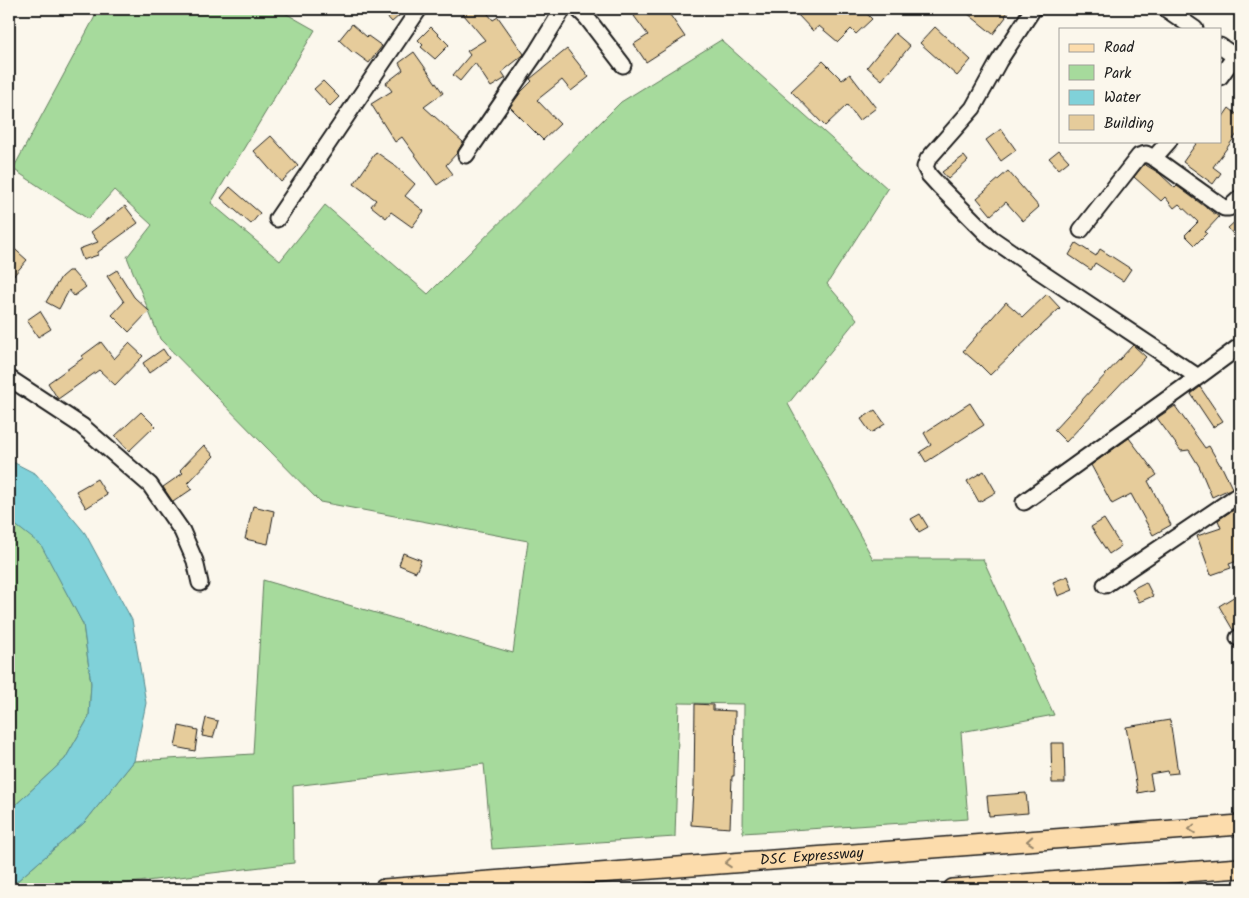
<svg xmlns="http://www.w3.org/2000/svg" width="1249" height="898" font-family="Kalam,sans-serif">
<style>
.green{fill:#a6da9c;stroke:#617b5c}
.water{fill:#80d1d9;stroke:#58898d}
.building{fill:#e6cc9b;stroke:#1c1c1c}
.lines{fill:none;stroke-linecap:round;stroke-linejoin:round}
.minor-casing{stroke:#1c1c1c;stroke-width:19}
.major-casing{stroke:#1c1c1c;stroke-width:22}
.minor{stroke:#fbf7ec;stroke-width:15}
.major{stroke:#fcdcac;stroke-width:19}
.oneway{stroke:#97866b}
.labels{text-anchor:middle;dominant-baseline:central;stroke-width:4.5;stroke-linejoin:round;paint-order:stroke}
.street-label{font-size:15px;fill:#1c1c1c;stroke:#fbf7ec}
</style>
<rect width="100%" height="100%" fill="#fbf7ec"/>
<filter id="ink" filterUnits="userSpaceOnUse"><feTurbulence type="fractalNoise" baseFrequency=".02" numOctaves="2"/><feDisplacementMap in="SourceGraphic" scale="10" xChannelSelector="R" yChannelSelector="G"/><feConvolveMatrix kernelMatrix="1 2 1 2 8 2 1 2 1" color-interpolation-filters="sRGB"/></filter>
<g filter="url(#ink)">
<path class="green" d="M99 9H278L315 30 211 203 280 261 325 205 428 294 621 102 721 40 888 189 827 284 857 319 788 404 873 559H983L1054 715 961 732 968 819 743 833 744 704 679 703 675 837 492 849 484 764 293 786 294 863 81 889H9V888L85 822 134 761 253 754 263 580 513 653 528 541 320 502 160 339 127 257 152 225 114 190 88 219 13 169Z
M9 520 41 544 83 624 91 683 89 717 65 759 9 811Z"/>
<path class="water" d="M9 460 36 474 85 533 132 620 146 703 134 761 85 822 9 888V811L65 759 89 717 91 683 83 624 41 545 9 520Z"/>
<path class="building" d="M380 9H407L392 22Z
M459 9H484L493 20 498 17 524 54 522 56 502 72 506 78 491 87 475 63 460 81 453 75 470 55 467 51 485 40Z
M643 9H666L685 37 646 62 634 44 648 35 634 16Z
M802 9H862L872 19 856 34 851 29 838 42 819 26 813 31 797 14Z
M962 9H1010L1005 16 1006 17 993 34Z
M352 24 367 37 368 36 382 46 369 63 354 52 353 53 339 40Z
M431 27 449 45 435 59 421 47 423 45 418 40Z
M935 27 971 60 957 76 920 43Z
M895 33 910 46 882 80 867 67Z
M567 49 589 77 571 91 562 80 537 100 560 124 543 140 510 107 521 92 532 81 530 79Z
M414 52 443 93 424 107 463 142 457 153 446 165 453 174 437 185 402 137 395 142 371 104 392 91 386 83 403 70 399 63Z
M823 61 842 80 850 74 876 108 859 121 847 105 825 126 791 91Z
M323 81 339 97 330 106 314 89Z
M1229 108 1240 117V130L1213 167 1221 173 1213 184 1183 162 1198 141H1220V121Z
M1001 129 1016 150 1001 161 986 140Z
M271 136 298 166 281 182 254 151Z
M1059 150 1069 161 1059 169 1049 158Z
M376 152 393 164 415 184 405 196 424 211 412 227 391 212 386 218 371 206 376 200 354 184Z
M964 156 968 161 948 179 942 172Z
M1144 164 1159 173 1175 188 1177 186 1219 217 1205 232 1207 233 1195 245 1185 235 1198 222 1179 204 1174 208 1165 197 1161 201 1134 177Z
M1008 171 1039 207 1023 221 1006 202 991 215 977 198Z
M230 187 260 213 251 224 221 198Z
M125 206 138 223 98 252V255L83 260 79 249 98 242 91 232Z
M1240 217V242L1228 228Z
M1076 243 1096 256 1100 249 1131 269 1123 281 1095 263 1091 270 1069 255Z
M9 244 27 260 14 275 9 270Z
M117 270 134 297 149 311 129 332 112 315 124 302 107 276Z
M68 271H72L86 287 74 296 69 290 59 309 46 302 61 277Z
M1047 294 1060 308 990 375 978 363V364L963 351 1006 302 1023 317Z
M40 311 51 329 38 337 27 320Z
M101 342 114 359 129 343 143 356 115 385 99 370 58 399 48 383 83 358 82 356Z
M1133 345 1146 357 1066 442 1054 430Z
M163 349 169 358 149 373 143 363Z
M1200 387 1223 421 1213 427 1191 394Z
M970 403 984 425 926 462 920 452 931 445 924 433Z
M1175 406 1205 448 1209 446 1220 465H1221L1232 488 1212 497 1199 466 1189 450 1181 451 1157 418Z
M875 410 885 424 871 433 861 419Z
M141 412 155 426 129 451 115 436Z
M1129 438 1157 475 1148 481 1171 525 1153 535 1131 494 1112 504 1091 465Z
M204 445 214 456 188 483 192 489 173 502 163 487 183 473 180 470Z
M984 471 996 492 979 502 967 481Z
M97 479 107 495 86 508 76 491Z
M253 506 274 511 268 544 245 539Z
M1240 508V560L1229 564 1231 568 1211 575 1197 536 1221 528 1218 520 1230 512Z
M920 514 928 527 919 532 911 519Z
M1104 519 1121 546 1109 554 1091 527Z
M403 553 421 560 416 572 399 565Z
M1068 576 1073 590 1058 596 1053 582Z
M1146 582 1153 596 1139 602 1132 589Z
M1240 593V626L1233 630 1219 606Z
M695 704 713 705V710L735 711 734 776H732L730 828 691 825 693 790H694Z
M206 718 218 721 213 738 202 736Z
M1170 720 1178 773 1168 774 1167 771 1150 774 1153 790 1138 793 1126 727Z
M179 726 198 730 195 751 175 747Z
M1051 743H1064L1065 783H1052Z
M1026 793 1028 813 989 816 987 796Z"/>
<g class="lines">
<defs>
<path id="minor" d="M578 9 587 18 623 65
M1033 9 999 61 973 108 928 159 925 167 929 175 940 187 991 238 1042 273 1198 377
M1166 9 1195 29
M1220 46 1240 60
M1220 77 1235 56
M466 155 536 53 563 9
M1154 158 1169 141
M277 219 419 9
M1081 230 1139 156 1146 154 1154 158 1224 208H1229L1240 198
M9 378 82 426 150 485 182 531 195 561 200 583
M1024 502 1198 377 1240 346
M1105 585 1240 494
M1238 638 1240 637"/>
<g id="major">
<path id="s1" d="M384 889 1240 825"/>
<path d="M953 889 1240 868"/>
</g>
</defs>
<use href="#minor" class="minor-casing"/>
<use href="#major" class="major-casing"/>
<use href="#minor" class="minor"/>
<use href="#major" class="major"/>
</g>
<defs><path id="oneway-chevron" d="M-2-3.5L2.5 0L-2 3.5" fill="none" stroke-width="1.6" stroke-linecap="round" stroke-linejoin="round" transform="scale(1.25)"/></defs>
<g class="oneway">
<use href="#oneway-chevron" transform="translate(1192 829) rotate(176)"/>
<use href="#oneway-chevron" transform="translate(1030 841) rotate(176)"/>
<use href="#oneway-chevron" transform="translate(728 863) rotate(176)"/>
</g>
</g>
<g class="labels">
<g class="street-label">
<text stroke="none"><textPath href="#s1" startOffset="429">DSC Expressway</textPath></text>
</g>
</g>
<rect width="1249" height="898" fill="none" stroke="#fbf7ec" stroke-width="30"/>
<rect x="15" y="15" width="1219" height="868" fill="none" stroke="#1c1c1c" stroke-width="2" filter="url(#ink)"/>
<rect x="1059" y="28" width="162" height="115" fill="#fbf7ec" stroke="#a29f99"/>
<rect x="1069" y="44" width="25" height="8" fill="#fcdcac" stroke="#a29f99"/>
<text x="1104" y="52" font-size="15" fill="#1c1c1c">Road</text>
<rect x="1069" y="65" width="25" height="15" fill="#a6da9c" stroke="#a29f99"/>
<text x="1104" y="78" font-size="15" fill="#1c1c1c">Park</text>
<rect x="1069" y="90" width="25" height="15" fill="#80d1d9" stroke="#a29f99"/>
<text x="1104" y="102" font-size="15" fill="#1c1c1c">Water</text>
<rect x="1069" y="115" width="25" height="15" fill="#e6cc9b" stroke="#a29f99"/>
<text x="1104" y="128" font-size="15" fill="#1c1c1c">Building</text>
</svg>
